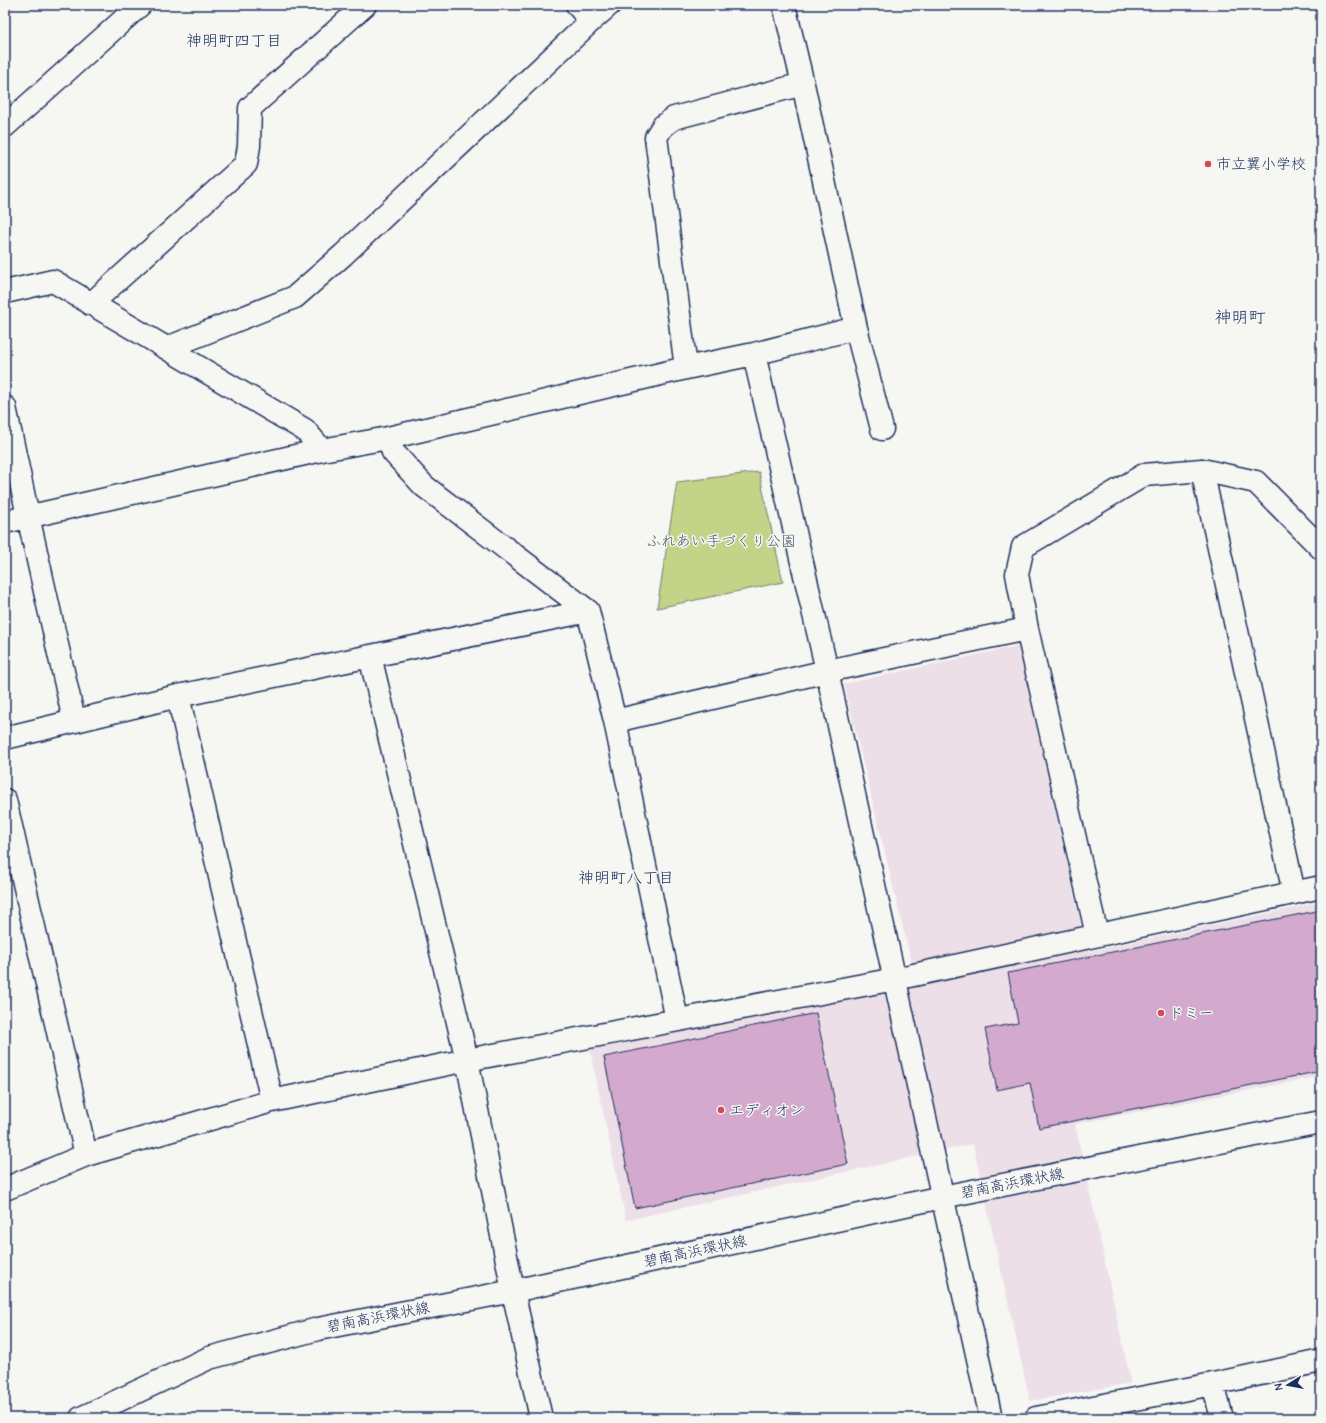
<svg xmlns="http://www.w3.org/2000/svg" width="1326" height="1423" font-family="'Comic Neue','Klee One',sans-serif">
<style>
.built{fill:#ecdfe7}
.green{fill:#c3d388;stroke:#6f8173}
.building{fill:#d3a9cd;stroke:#1b2f5e}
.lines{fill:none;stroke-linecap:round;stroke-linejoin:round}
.minor-casing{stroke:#1b2f5e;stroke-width:25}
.major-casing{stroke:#1b2f5e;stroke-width:25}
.minor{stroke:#f6f6f2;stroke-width:22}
.major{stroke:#f6f6f2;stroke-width:22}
.poi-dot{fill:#d1495b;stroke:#f6f6f2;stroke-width:1.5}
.labels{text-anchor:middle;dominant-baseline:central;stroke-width:3;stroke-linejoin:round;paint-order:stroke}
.poi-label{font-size:15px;fill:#1b2f5e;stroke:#f6f6f2;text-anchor:start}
.park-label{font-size:15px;fill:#455868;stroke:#f6f6f2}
.street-label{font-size:15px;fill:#1b2f5e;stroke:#f6f6f2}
.neighbourhood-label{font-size:16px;fill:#1b2f5e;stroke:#f6f6f2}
.quarter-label{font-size:17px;fill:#1b2f5e;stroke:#f6f6f2}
</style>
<rect width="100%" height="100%" fill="#f6f6f2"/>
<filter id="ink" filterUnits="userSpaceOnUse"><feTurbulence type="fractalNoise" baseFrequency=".025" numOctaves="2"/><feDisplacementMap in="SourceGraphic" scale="8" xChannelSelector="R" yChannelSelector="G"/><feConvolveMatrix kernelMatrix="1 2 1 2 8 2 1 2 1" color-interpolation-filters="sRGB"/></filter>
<g filter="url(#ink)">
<path class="built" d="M1018 646 1081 925 1090 951 1321 902V1076L1075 1124 1131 1383 1030 1401 973 1144 626 1220 590 1050 917 985 844 684Z"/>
<path class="green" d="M759 472 783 582 657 608 677 482Z"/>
<path class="building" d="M1321 910V1071L1039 1128 1030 1083 997 1090 985 1029 1018 1023 1008 973Z
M816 1013 848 1164 635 1208 604 1057Z"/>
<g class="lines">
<defs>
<path id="minor" d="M577 5 591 21
M784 5 803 84 856 328 882 429
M5 126 140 5
M5 292 53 281 305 430 322 450
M91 304 246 164 249 146 250 108 365 5
M167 348 295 297 343 255 591 21 609 5
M754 354 827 671 991 1418
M686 368 656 137 663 126 674 118 803 84
M5 407 28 516 74 720
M388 438 393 452 424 486 588 611 615 721 827 671 1027 629
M1202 470 1294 893
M5 522 322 450 388 438 686 368 754 354 856 328
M370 656 467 1060 513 1291 541 1418
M178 696 272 1101
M615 721 677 1020
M5 738 178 696 588 611
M5 800 86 1155
M1097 935 1027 629 1017 574 1023 547 1144 475 1202 470 1256 482 1321 548
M5 1189 86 1155 272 1101 467 1060 895 979 1321 887
M1213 1384 1222 1418
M1036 1418 1213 1384 1321 1361"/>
<path id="major" d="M81 1418 209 1358 318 1329 513 1291 942 1197 1321 1122"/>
</defs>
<use href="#minor" class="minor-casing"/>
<use href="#major" class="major-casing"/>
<use href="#minor" class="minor"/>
<use href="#major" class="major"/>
</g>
</g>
<g class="poi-dot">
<circle cx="1208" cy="164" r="4"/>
<circle cx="1161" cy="1013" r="4"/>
<circle cx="721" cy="1110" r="4"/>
</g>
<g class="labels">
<g class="poi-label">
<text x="1216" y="164">市立翼小学校</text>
<text x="1169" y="1013">ドミー</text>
<text x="729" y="1110">エディオン</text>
</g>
<g class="park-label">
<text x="721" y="541">ふれあい手づくり公園</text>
</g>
<g class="street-label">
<text transform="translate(1012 1183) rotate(-11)">碧南高浜環状線</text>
<text transform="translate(695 1251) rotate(-12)">碧南高浜環状線</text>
<text transform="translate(378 1317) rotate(-11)">碧南高浜環状線</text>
</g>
<g class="neighbourhood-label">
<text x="234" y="41">神明町四丁目</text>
<text x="626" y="878">神明町八丁目</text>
</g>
<g class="quarter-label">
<text x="1240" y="317">神明町</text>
</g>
</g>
<rect width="1326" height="1423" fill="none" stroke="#f6f6f2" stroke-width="20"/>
<rect x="10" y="10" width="1306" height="1403" fill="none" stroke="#1b2f5e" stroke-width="1.5" filter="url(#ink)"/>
<g transform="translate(1288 1385) rotate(259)" stroke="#f6f6f2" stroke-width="3" paint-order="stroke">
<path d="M0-3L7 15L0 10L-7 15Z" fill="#1b2f5e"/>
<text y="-6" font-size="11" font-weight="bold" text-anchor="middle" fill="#1b2f5e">N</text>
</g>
</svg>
